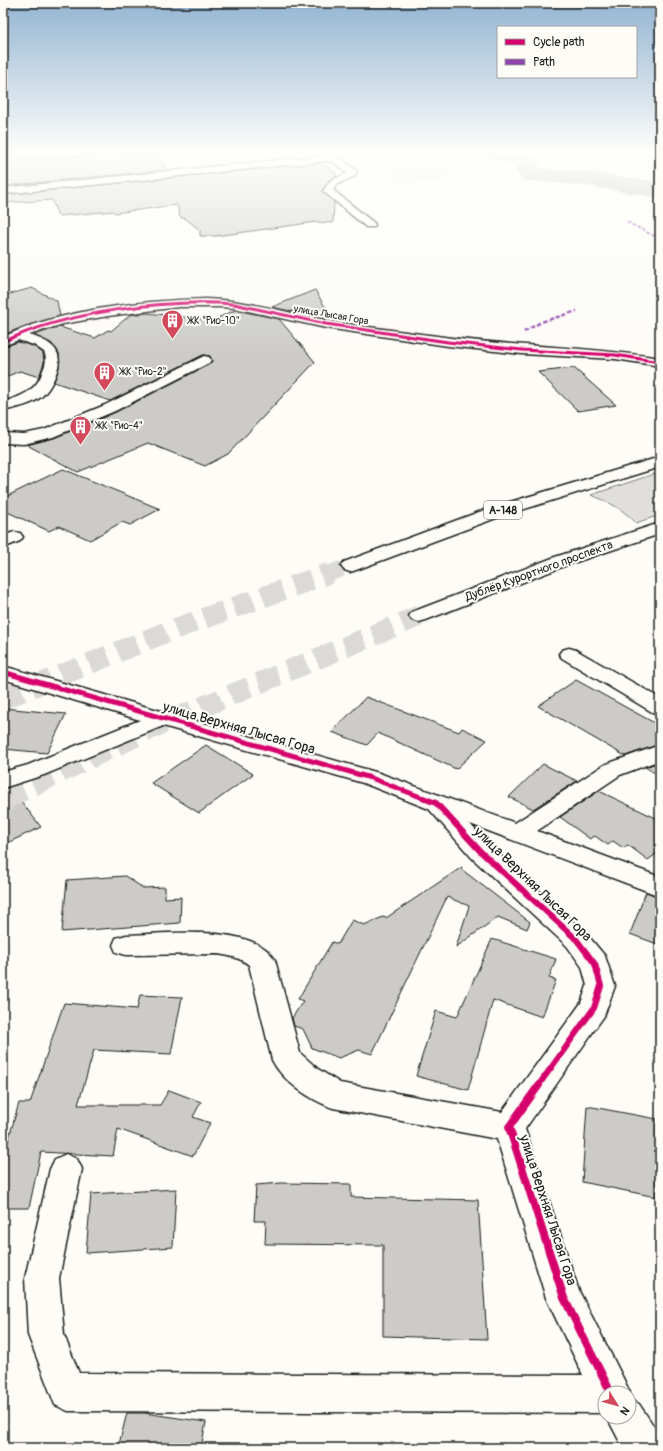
<svg xmlns="http://www.w3.org/2000/svg" width="663" height="1451" font-family="Pangolin,sans-serif">
<style>
.built{fill:#eeede9}
.green{fill:#e0dfdb;stroke:#7e7e7c}
.lines{fill:none;stroke-linecap:round;stroke-linejoin:round}
.river{fill:#b7b6b2;fill-rule:evenodd}
.building{fill:#cccbc8;stroke:#1c1c1c}
.major-tunnel-far2{stroke:#dbdad6;stroke-width:16;stroke-dasharray:16 8;stroke-linecap:butt}
.major-tunnel-far1{stroke:#dbdad6;stroke-width:21;stroke-dasharray:21 10;stroke-linecap:butt}
.major-tunnel{stroke:#dbdad6;stroke-width:26;stroke-dasharray:26 14;stroke-linecap:butt}
.minor-casing{stroke:#1c1c1c;stroke-width:3}
.major-casing{stroke:#1c1c1c;stroke-width:3}
.minor{fill:#fdfcf7;fill-rule:evenodd}
.major{fill:#fdfcf7;fill-rule:evenodd}
.quiet-far1{stroke:#8e44ad;stroke-width:2;stroke-dasharray:3.5 2;stroke-linecap:butt}
.quiet{stroke:#8e44ad;stroke-width:2.5;stroke-dasharray:4.5 2.5;stroke-linecap:butt}
.cycleway-far3-casing{stroke:#fdfcf7;stroke-width:4.5}
.cycleway-far2-casing{stroke:#fdfcf7;stroke-width:8}
.cycleway-far1-casing{stroke:#fdfcf7;stroke-width:8}
.cycleway-casing{stroke:#fdfcf7;stroke-width:10}
.cycleway-far3{stroke:#d6006c;stroke-width:3}
.cycleway-far2{stroke:#d6006c;stroke-width:5}
.cycleway-far1{stroke:#d6006c;stroke-width:6}
.cycleway{stroke:#d6006c;stroke-width:8}
.labels{text-anchor:middle;dominant-baseline:central;stroke-width:4;stroke-linejoin:round;paint-order:stroke}
.far-street-label{font-size:10px;fill:#1c1c1c;stroke:#fdfcf7}
.far-poi-label{font-size:10px;fill:#1c1c1c;stroke:#fdfcf7;text-anchor:start}
.shield{fill:#fdfcf7;stroke:#605f5e;stroke-width:1}
.shield-label{font-size:11px;font-weight:bold;fill:#1c1c1c}
.street-label{font-size:12px;fill:#1c1c1c;stroke:#fdfcf7}
.near-street-label{font-size:14px;fill:#1c1c1c;stroke:#fdfcf7}
</style>
<rect width="100%" height="100%" fill="#fdfcf7"/>
<filter id="ink" filterUnits="userSpaceOnUse"><feTurbulence type="fractalNoise" baseFrequency=".025" numOctaves="2"/><feDisplacementMap in="SourceGraphic" scale="8" xChannelSelector="R" yChannelSelector="G"/><feConvolveMatrix kernelMatrix="1 2 1 2 8 2 1 2 1" color-interpolation-filters="sRGB"/></filter>
<g filter="url(#ink)">
<path class="built" d="M374 151H451L469 169 447 176 445 181 403 184 386 165 390 162Z"/>
<path class="green" d="M660 472V515L636 523C623 509 609 502 591 495Z"/>
<g class="lines">
<path class="river" d="M479 151H518L533 155 539 163 540 168 587 172 660 182V198L587 186 522 180 516 173 515 165 483 156Z"/>
</g>
<path class="building" d="M3 152 5 154 20 158 22 161 125 152 130 155 155 153 158 154 167 170 3 186Z
M320 163 336 173 335 177 329 180 322 191 334 202 333 223 316 222 216 236H200V230L186 219 180 217 177 205 115 213 113 211 58 216 52 200 3 203V195Z
M32 288 57 301 60 316 25 326 3 335V296Z
M315 290 333 320 272 307Z
M235 310 279 319 315 362 228 454 205 466 148 443 78 472 27 445 54 438 116 412 210 364 212 361 210 356 203 355 110 401 54 382 59 368V353L51 343 34 335 62 326 63 328 95 338 108 330 111 331 130 315 147 313 213 320Z
M18 342 33 346 43 353 44 363 39 377 20 371 3 378V347Z
M574 368 616 405 578 411 538 372Z
M63 469 160 509 130 525 122 522 90 540 59 526 49 531 3 510V498Z
M576 680 660 726V744L625 756 538 706Z
M366 697 459 732 462 728 487 740 456 769 378 733 367 745 332 732Z
M3 708 66 714 47 753 3 749Z
M206 745 253 774 199 813 151 783Z
M660 762V776L645 767Z
M543 764 577 781 533 809 509 797Z
M10 787 41 827 3 845V789Z
M599 791 660 820V851L648 860 628 845 623 848 613 841 608 845 595 836 590 839 560 817Z
M462 867 461 869 530 922 527 929 498 917 456 947 469 906 447 897 372 1054 359 1050 339 1058 312 1048 303 1029 294 1026 292 1018 303 1001 298 999 332 942 338 944 352 920 364 925 383 917 386 918Z
M125 876 143 888 165 887V898L181 897 180 923 62 932 67 880Z
M646 892 660 897V945L630 934Z
M492 939 556 959 549 978 556 980 542 1017 493 1000 468 1090 416 1076 436 1011 457 1017Z
M140 995 182 997 171 1054 94 1050 78 1105H160L169 1090 201 1102 193 1117 210 1123 193 1156 118 1129 113 1156 41 1152 29 1208H3V1158L19 1103H30L64 1003 137 1009Z
M587 1106 657 1119 656 1197 582 1182Z
M281 1183 351 1184V1197L478 1200 487 1339 383 1336V1245L265 1244 266 1221H254L256 1185Z
M176 1189 173 1247 86 1253 91 1194Z
M127 1413H144L206 1422 201 1448H118Z"/>
<g class="lines">
<path class="major-tunnel-far2" d="M327 574 350 566"/>
<path class="major-tunnel-far1" d="M3 699 169 631 330 573
M5 799 157 726 419 616"/>
<path class="major-tunnel" d="M3 800 7 798"/>
<defs>
<path id="minor" d="M4 151H86L82 154 23 157 5 153Z
M328 155 340 158 357 171 355 176 336 185 333 190 374 223 375 225 374 227H366L323 191 330 181 347 173 334 162 328 161 3 194V188Z
M206 299C247 300 286 313 326 320 362 327 400 331 437 336 511 347 586 346 660 358V366L615 359 522 354 448 346 326 328 234 308 220 307H179L108 316 63 324 29 335C52 342 66 351 55 376 52 384 47 392 41 397 31 405 15 408 3 411V402C22 396 37 391 43 370 46 364 47 358 44 352L34 345 18 340 3 346V337C59 310 143 300 206 299Z
M204 356 209 357 211 360 209 363 115 411 53 437 24 444 3 443V433L24 434 44 430 105 405Z
M14 532 20 533 23 537 20 541 3 548V536Z
M569 648 576 650 660 698V714L652 712 562 658 559 654 562 650Z
M3 666 379 773 515 823 604 765 660 745V760L620 775 537 831 660 877V896L470 824 490 846 585 932 605 956 615 986 604 1016 525 1129 579 1291 624 1380 630 1393 629 1394V1393H605V1413L68 1411 55 1405 28 1335 25 1278 50 1169 55 1159 66 1154 77 1159 82 1169 59 1278 64 1335 79 1373 583 1375 546 1298 497 1139 333 1108C311 1100 283 1082 272 1060L249 965C239 957 230 956 218 954L126 955 116 952 113 945 116 938 126 935C163 934 255 923 275 960L300 1053 318 1069 340 1083 502 1112 581 1003 587 986 582 967 567 946 472 858 429 809 363 783 163 726 44 775 3 788V772L28 765 140 720 3 679Z
M629 1399 639 1404 659 1434 660 1448H623L607 1417H629Z"/>
<path id="major" d="M660 457V467L499 517 356 570 350 572 344 570 341 566 344 562 487 509Z
M660 523V534L567 565 426 620 419 622 412 620 409 616 412 612 555 557Z"/>
</defs>
<use href="#minor" class="minor-casing"/>
<use href="#major" class="major-casing"/>
<use href="#minor" class="minor"/>
<use href="#major" class="major"/>
<path class="quiet-far1" d="M627 222 660 239"/>
<path class="quiet" d="M524 332 541 322 577 311
M658 355H660"/>
<defs>
<path id="cycleway-far3" d="M3 342C64 312 166 299 234 304L326 324 448 342 522 350 615 355 660 362"/>
<path id="cycleway-far2" d="M3 672 371 778 426 799"/>
<path id="cycleway-far1" d="M423 798 436 803 481 852 576 939 595 964 601 986 594 1008 538 1086"/>
<path id="cycleway" d="M539 1085 509 1127 564 1298 611 1393"/>
</defs>
<use href="#cycleway-far3" class="cycleway-far3-casing"/>
<use href="#cycleway-far2" class="cycleway-far2-casing"/>
<use href="#cycleway-far1" class="cycleway-far1-casing"/>
<use href="#cycleway" class="cycleway-casing"/>
<use href="#cycleway-far3" class="cycleway-far3"/>
<use href="#cycleway-far2" class="cycleway-far2"/>
<use href="#cycleway-far1" class="cycleway-far1"/>
<use href="#cycleway" class="cycleway"/>
</g>
</g>
<linearGradient id="sky" x2="0" y2="1"><stop stop-color="#94b5d2"/><stop offset="0.43" stop-color="#fefefb"/><stop offset="1" stop-color="#fefefb" stop-opacity="0"/></linearGradient>
<rect width="663" height="354" fill="url(#sky)"/>
<defs>
<symbol id="building-pin" viewBox="-11 -11 22 30"><path d="M0 17L-7.5 6A9.5 9.5 0 1 1 7.5 6Z" fill="#d1495b" stroke="#fdfcf7"/><path d="M-4-6H4V6H1V3H-1V6H-4ZM-2.5-4.3h1.7v1.8h-1.7ZM.8-4.3h1.7v1.8H.8ZM-2.5-1h1.7V.8h-1.7ZM.8-1h1.7V.8H.8Z" fill="#fff"/></symbol>
</defs>
<g fill-rule="evenodd">
<use href="#building-pin" x="160" y="308" width="25" height="34"/>
<use href="#building-pin" x="92" y="360" width="25" height="34"/>
<use href="#building-pin" x="68" y="414" width="25" height="34"/>
</g>
<g class="labels">
<g class="far-street-label">
<text transform="translate(331 315) rotate(10)">улица Лысая Гора</text>
</g>
<g class="far-poi-label">
<text x="188" y="321">ЖК "Рио-10"</text>
<text x="120" y="372">ЖК "Рио-2"</text>
<text x="96" y="426">ЖК "Рио-4"</text>
</g>
<rect class="shield" x="484" y="501" width="38" height="18" rx="3"/>
<g class="shield-label">
<text x="503" y="510">А-148</text>
</g>
<g class="street-label">
<text transform="translate(539 571) rotate(-20)">Дублёр Курортного проспекта</text>
</g>
<g class="near-street-label">
<text transform="translate(239 728) rotate(16)">улица Верхняя Лысая Гора</text>
<text transform="translate(533 884) rotate(44)">улица Верхняя Лысая Гора</text>
<text transform="translate(548 1210) rotate(72)">улица Верхняя Лысая Гора</text>
</g>
</g>
<rect width="663" height="1451" fill="none" stroke="#fdfcf7" stroke-width="16"/>
<rect x="8" y="8" width="647" height="1435" fill="none" stroke="#1c1c1c" stroke-width="1.5" filter="url(#ink)"/>
<rect x="497" y="26" width="140" height="52" fill="#fdfcf7" stroke="#a3a29f"/>
<rect x="505" y="39" width="20" height="6" fill="#d6006c" stroke="#a3a29f"/>
<text x="533" y="46" font-size="12" fill="#1c1c1c">Cycle path</text>
<rect x="505" y="59" width="20" height="6" fill="#8e44ad" stroke="#a3a29f"/>
<text x="533" y="66" font-size="12" fill="#1c1c1c">Path</text>
<g transform="translate(617 1405) rotate(127)"><circle r="19" fill="#fdfcf7" stroke="#a3a29f"/>
<path d="M0-3L7 15L0 10L-7 15Z" fill="#d1495b"/>
<text y="-6" font-size="11" font-weight="bold" text-anchor="middle" fill="#1c1c1c">N</text>
</g>
</svg>
